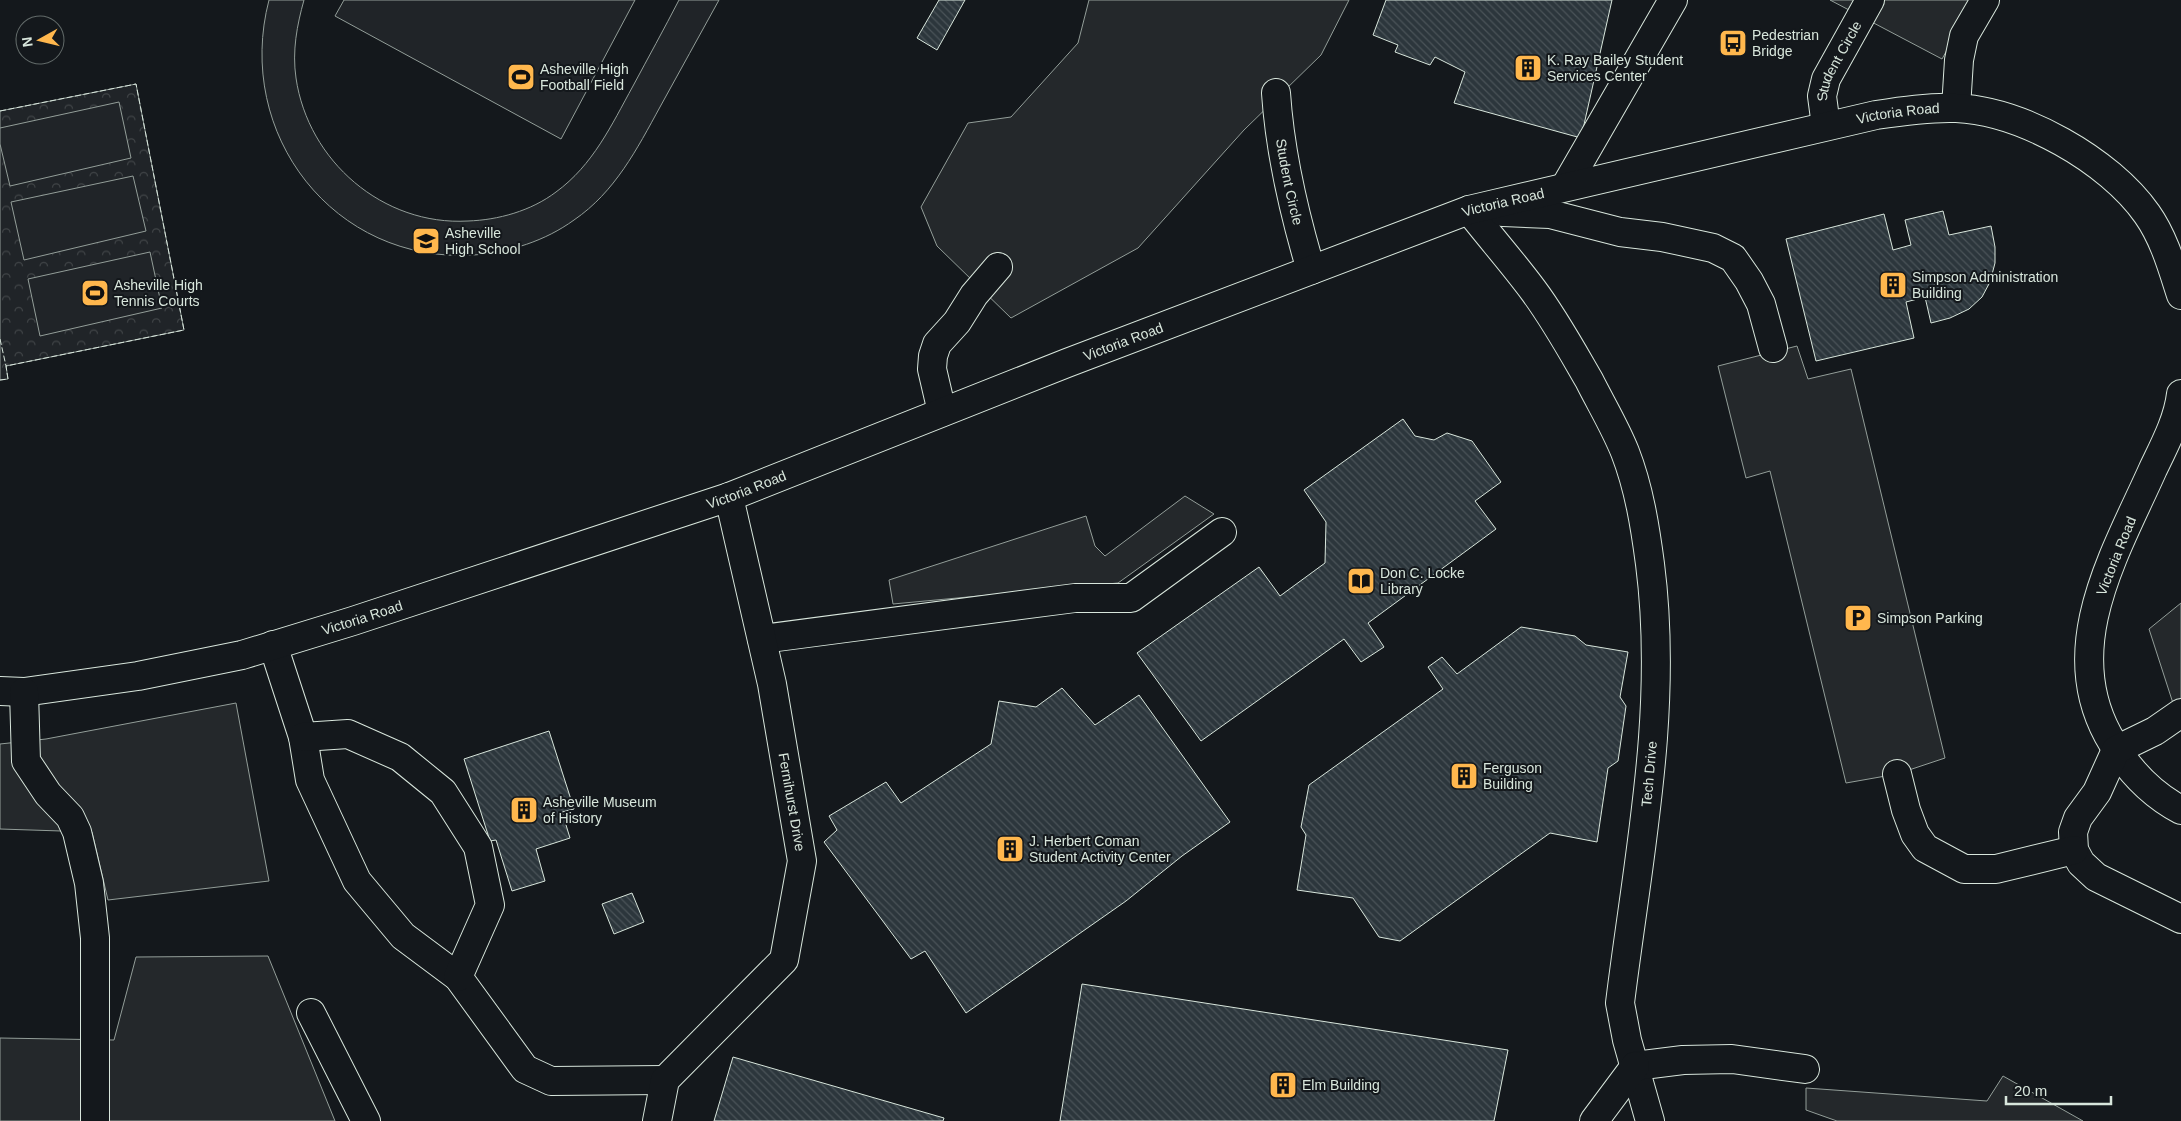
<svg xmlns="http://www.w3.org/2000/svg" width="2181" height="1121" font-family="Helvetica,sans-serif">
<style>
.park{fill:url(#park-crowns);stroke:#939e99}
.pitch{fill:#202428;stroke:#939e99}
.parking{fill:#24282b;stroke:#939e99}
.building{fill:url(#building-back-hatch);stroke:#d8e6dc}
.lines{fill:none;stroke-linecap:round;stroke-linejoin:round}
.minor-casing{stroke:#d8e6dc;stroke-width:30}
.minor{stroke:#14181c;stroke-width:28}
.fence{stroke:#d8e6dc;stroke-width:1;stroke-dasharray:6 2.5;stroke-linecap:butt}
.labels{text-anchor:middle;dominant-baseline:central;stroke-width:4;stroke-linejoin:round;paint-order:stroke}
.poi-label{font-size:14px;fill:#d8e6dc;stroke:#14181c;text-anchor:start}
.street-label{font-size:14px;fill:#d8e6dc;stroke:#14181c}
</style>
<defs>
<pattern id="park-crowns" width="20" height="18" patternUnits="userSpaceOnUse" patternTransform="scale(1.25)"><rect width="20" height="18" fill="#202428"/><path d="M2 6a3 3 0 1 1 6 0M12 15a3 3 0 1 1 6 0" fill="none" stroke="#404447"/></pattern>
<pattern id="building-back-hatch" width="6" height="6" patternUnits="userSpaceOnUse" patternTransform="scale(1.25)"><rect width="6" height="6" fill="#2c363c"/><path d="M-1 5l2 2M0 0l6 6M5-1l2 2" fill="none" stroke="#4a5358"/></pattern>
</defs>
<rect width="100%" height="100%" fill="#14181c"/>
<path class="park" d="M136 84 184 330 6 366 8 379 0 380V111Z"/>
<path class="pitch" d="M269 0H304C297 25 292 51 296 78 308 161 383 226 468 221 498 220 531 211 556 192 593 165 611 126 633 86 648 58 664 29 679 0H719C699 36 680 71 660 107 637 149 615 192 574 220 545 241 510 252 474 255 334 264 234 134 269 0Z
M344 0H635L561 139 335 16Z
M119 102 131 158 10 186 0 144V128Z
M133 176 146 231 24 260 11 202Z
M150 252 162 308 40 336 28 279Z"/>
<path class="parking" d="M1089 0H1349L1321 55 1244 130 1138 248 1011 318 937 246 921 207 968 123 1011 117 1078 43Z
M1830 0H1975L1942 59Z
M1797 346 1808 379 1851 369 1945 758 1897 774 1846 783 1770 471 1746 478 1718 366Z
M1185 496 1214 514 1118 583 893 604 889 580 1086 516 1095 546 1105 556Z
M2181 603V728L2149 629Z
M236 703 269 881 108 900 92 832 0 829V744L46 739Z
M268 956 335 1121H0V1038L114 1040 136 957Z
M2003 1076 2083 1121H1837L1806 1110V1088L1987 1101Z"/>
<path class="building" d="M939 0H965L937 50 917 38Z
M1386 0H1612L1581 138 1454 103 1465 72 1435 57 1430 65 1395 52 1398 45 1373 35Z
M1943 211 1949 235 1991 226 1995 247V263L1990 282 1982 297 1969 309 1950 318 1931 323 1925 297 1906 302 1914 338 1816 361 1786 239 1884 214 1893 250 1911 245 1905 220Z
M1403 419 1415 436 1434 440 1447 433 1472 441 1501 482 1475 501 1496 529 1368 623 1384 647 1361 662 1344 639 1201 741 1137 653 1259 567 1280 596 1325 563 1326 522 1304 490Z
M1521 627 1575 636 1586 645 1628 652 1620 697 1626 706 1618 761 1608 768 1597 842 1550 833 1400 941 1379 937 1353 898 1297 890 1306 835 1301 827 1309 785 1443 689 1428 667 1442 657 1457 674Z
M1062 688 1095 725 1139 695 1230 822 1182 856 1126 901 966 1013 925 951 911 959 824 842 837 830 829 816 886 782 901 803 991 744 999 701 1036 707Z
M549 731 574 809 562 812 570 838 536 849 545 881 512 891 496 840 490 841 464 759Z
M632 893 644 922 614 934 602 904Z
M1082 984 1508 1050 1494 1121H1060Z
M733 1057 944 1118 943 1121H714Z"/>
<g class="lines">
<defs>
<g id="minor">
<path id="s1" d="M1276 93C1280 153 1294 213 1311 270"/>
<path d="M1956 108 1959 60 1964 36 1985 0"/>
<path id="s2" d="M1826 126 1822 96 1826 79 1870 0"/>
<path d="M1565 187 1673 0"/>
<path d="M1469 210C1490 237 1513 263 1533 290 1554 318 1571 349 1589 380 1601 404 1615 427 1625 452 1639 488 1645 526 1650 564 1669 711 1638 857 1620 1003L1627 1040 1650 1121"/>
<path d="M1503 212 1550 214 1620 232 1662 237 1713 248 1733 258 1749 281 1761 304 1773 348"/>
<path d="M2181 394C2178 420 2164 446 2153 469 2116 552 2059 645 2108 735 2125 766 2149 793 2181 810"/>
<path d="M942 412 932 369 933 356 937 344 957 322 974 295 998 267"/>
<path d="M762 639 1075 598H1131L1222 532"/>
<path d="M273 645 303 737 310 780 357 881 403 936 458 977 525 1069 551 1081 665 1080"/>
<path id="s3" d="M0 691 24 692 138 676 242 655 353 621 729 497 1067 363 1469 210 1876 115C1902 111 1929 107 1956 108 2022 111 2109 160 2147 214 2164 238 2172 267 2181 295"/>
<path d="M24 692 26 761 48 794 70 817 77 832 89 883 95 938V1121"/>
<path d="M2181 713 2155 731 2116 750 2097 792 2078 818 2073 832 2074 850 2081 863 2096 877 2181 919"/>
<path d="M303 737 348 734 400 757 443 792 478 847 490 905 458 977"/>
<path d="M1897 774 1906 810 1915 834 1925 848 1964 869H1996L2074 850"/>
<path d="M311 1013 366 1121"/>
<path d="M1635 1066 1683 1060 1732 1059 1805 1069"/>
<path d="M657 1121 665 1080 784 960 802 861 772 684 729 497"/>
<path d="M1594 1121 1635 1066"/>
</g>
</defs>
<use href="#minor" class="minor-casing"/>
<use href="#minor" class="minor"/>
<path class="fence" d="M0 111 136 84 184 330 6 366 8 379 0 380
M0 339 6 366"/>
</g>
<defs>
<symbol id="bus-square" viewBox="-11 -11 22 22"><rect x="-9" y="-9" width="18" height="18" rx="4" fill="#ffb74d" stroke="#14181c"/><path d="M-5-6H5V4H4V6H2V4H-2V6H-4V4H-5ZM-3.5-4V0h7V-4ZM-3.5 1.2v1.5H-2V1.2ZM2 1.2v1.5H3.5V1.2Z" fill="#111"/></symbol>
<symbol id="building-square" viewBox="-11 -11 22 22"><rect x="-9" y="-9" width="18" height="18" rx="4" fill="#ffb74d" stroke="#14181c"/><path d="M-4-6H4V6H1V3H-1V6H-4ZM-2.5-4.3h1.7v1.8h-1.7ZM.8-4.3h1.7v1.8H.8ZM-2.5-1h1.7V.8h-1.7ZM.8-1h1.7V.8H.8Z" fill="#111"/></symbol>
<symbol id="stadium-square" viewBox="-11 -11 22 22"><rect x="-9" y="-9" width="18" height="18" rx="4" fill="#ffb74d" stroke="#14181c"/><path d="M0-5a6.5 5 0 1 0 0 10a6.5 5 0 1 0 0-10ZM-3.5-1.8h7v3.6h-7Z" fill="#111"/></symbol>
<symbol id="school-square" viewBox="-11 -11 22 22"><rect x="-9" y="-9" width="18" height="18" rx="4" fill="#ffb74d" stroke="#14181c"/><path d="M0-5L7-2L0 1L-7-2ZM-4 1L0 2.5L4 1V4Q0 6-4 4Z" fill="#111"/></symbol>
<symbol id="library-square" viewBox="-11 -11 22 22"><rect x="-9" y="-9" width="18" height="18" rx="4" fill="#ffb74d" stroke="#14181c"/><path d="M-6-4Q-3-5.5-.7-3.5V5Q-3 3-6 4ZM6-4Q3-5.5 .7-3.5V5Q3 3 6 4Z" fill="#111"/></symbol>
<symbol id="parking-square" viewBox="-11 -11 22 22"><rect x="-9" y="-9" width="18" height="18" rx="4" fill="#ffb74d" stroke="#14181c"/><path d="M-3.5-5.5H1a3.5 3.5 0 0 1 0 7H-1V5.5H-3.5ZM-1-3.4V-.6H.8a1.4 1.4 0 0 0 0-2.8Z" fill="#111"/></symbol>
</defs>
<g fill-rule="evenodd">
<use href="#bus-square" x="1717" y="27" width="32" height="32"/>
<use href="#building-square" x="1512" y="52" width="32" height="32"/>
<use href="#stadium-square" x="505" y="61" width="32" height="32"/>
<use href="#school-square" x="410" y="225" width="32" height="32"/>
<use href="#building-square" x="1877" y="269" width="32" height="32"/>
<use href="#stadium-square" x="79" y="277" width="32" height="32"/>
<use href="#library-square" x="1345" y="565" width="32" height="32"/>
<use href="#parking-square" x="1842" y="602" width="32" height="32"/>
<use href="#building-square" x="1448" y="760" width="32" height="32"/>
<use href="#building-square" x="508" y="794" width="32" height="32"/>
<use href="#building-square" x="994" y="833" width="32" height="32"/>
<use href="#building-square" x="1267" y="1069" width="32" height="32"/>
</g>
<g class="labels">
<g class="poi-label">
<text x="1752" y="35">Pedestrian<tspan x="1752" dy="16">Bridge</tspan></text>
<text x="1547" y="60">K. Ray Bailey Student<tspan x="1547" dy="16">Services Center</tspan></text>
<text x="540" y="69">Asheville High<tspan x="540" dy="16">Football Field</tspan></text>
<text x="445" y="233">Asheville<tspan x="445" dy="16">High School</tspan></text>
<text x="1912" y="277">Simpson Administration<tspan x="1912" dy="16">Building</tspan></text>
<text x="114" y="285">Asheville High<tspan x="114" dy="16">Tennis Courts</tspan></text>
<text x="1380" y="573">Don C. Locke<tspan x="1380" dy="16">Library</tspan></text>
<text x="1877" y="618">Simpson Parking</text>
<text x="1483" y="768">Ferguson<tspan x="1483" dy="16">Building</tspan></text>
<text x="543" y="802">Asheville Museum<tspan x="543" dy="16">of History</tspan></text>
<text x="1029" y="841">J. Herbert Coman<tspan x="1029" dy="16">Student Activity Center</tspan></text>
<text x="1302" y="1085">Elm Building</text>
</g>
<g class="street-label">
<text stroke="none"><textPath href="#s2" startOffset="69">Student Circle</textPath></text>
<text stroke="none"><textPath href="#s3" startOffset="1991">Victoria Road</textPath></text>
<text stroke="none"><textPath href="#s1" startOffset="90">Student Circle</textPath></text>
<text stroke="none"><textPath href="#s3" startOffset="1586">Victoria Road</textPath></text>
<text stroke="none"><textPath href="#s3" startOffset="1181">Victoria Road</textPath></text>
<text stroke="none"><textPath href="#s3" startOffset="776">Victoria Road</textPath></text>
<text transform="translate(2116 556) rotate(-68)">Victoria Road</text>
<text stroke="none"><textPath href="#s3" startOffset="371">Victoria Road</textPath></text>
<text transform="translate(1649 774) rotate(-85)">Tech Drive</text>
<text transform="translate(792 802) rotate(80)">Fernihurst Drive</text>
</g>
</g>
<g transform="translate(40 40) rotate(262)"><circle r="24" fill="#14181c" stroke="#626a69"/>
<path d="M0-4L9 19L0 12L-9 19Z" fill="#ffb74d"/>
<text y="-8" font-size="14" font-weight="bold" text-anchor="middle" fill="#d8e6dc">N</text>
</g>
<path d="M2006 1096v8h105v-8" fill="none" stroke="#d8e6dc" stroke-width="2.5"/>
<text x="2014" y="1096" font-size="15" fill="#d8e6dc" stroke="#14181c" stroke-width="4" paint-order="stroke">20 m</text>
</svg>
